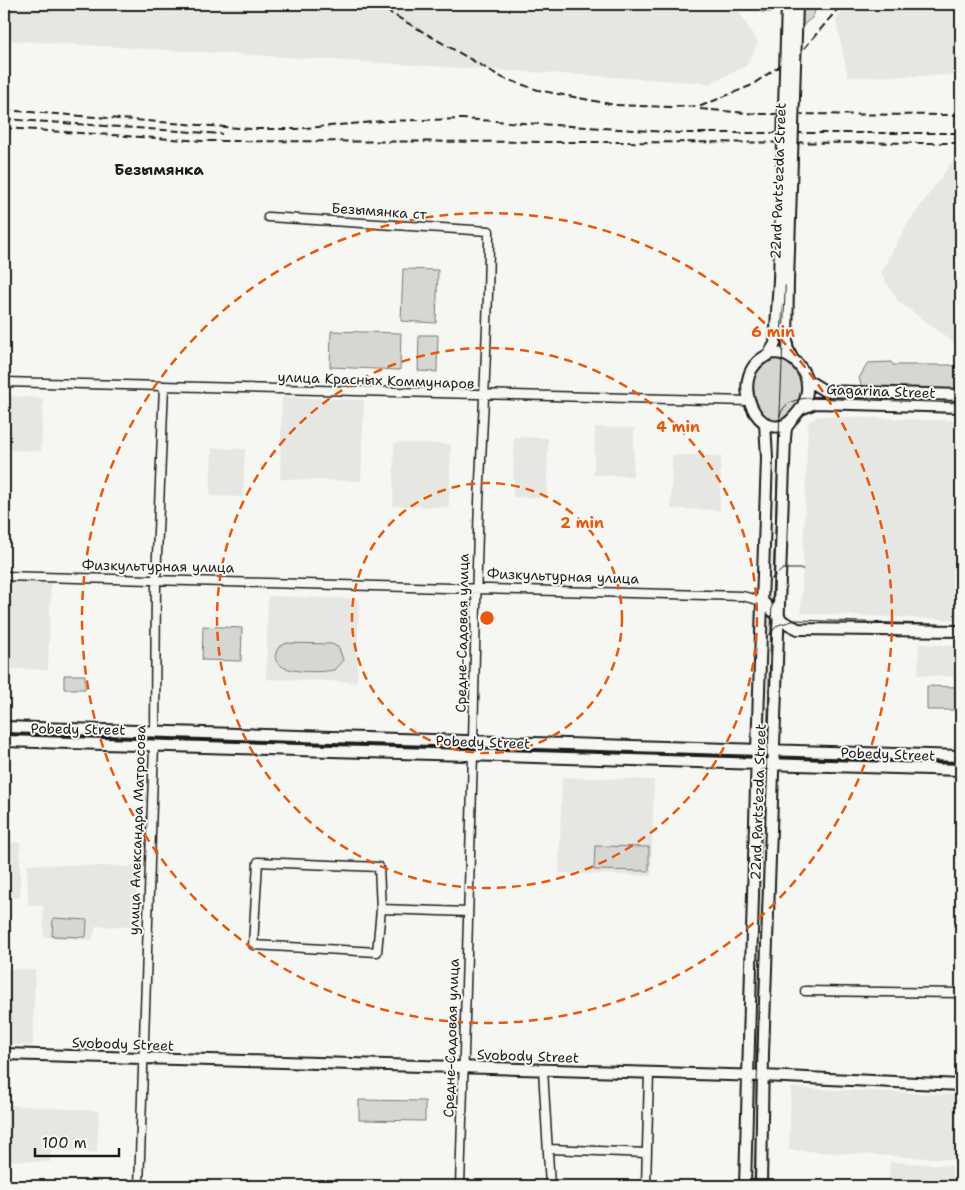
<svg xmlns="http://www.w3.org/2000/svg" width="965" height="1190" font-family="'Shantell Sans',sans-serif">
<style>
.built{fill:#e6e6e2}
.green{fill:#d6d6d2;stroke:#797977}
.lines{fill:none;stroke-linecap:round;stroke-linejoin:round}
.minor-casing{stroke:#1c1c1c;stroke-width:11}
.major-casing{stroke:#1c1c1c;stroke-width:14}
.minor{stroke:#f6f6f2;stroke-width:8}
.major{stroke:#f6f6f2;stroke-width:10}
.tram{stroke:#1c1c1c;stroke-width:1}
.rail{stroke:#1c1c1c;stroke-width:2;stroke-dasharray:8 4;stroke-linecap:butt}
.major-bridge-casing{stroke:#1c1c1c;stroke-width:14;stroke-linecap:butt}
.major-bridge{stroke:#f6f6f2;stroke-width:10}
.ring{fill:none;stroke:#e8590c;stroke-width:2.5;stroke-dasharray:9 6}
.labels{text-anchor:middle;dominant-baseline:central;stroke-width:4;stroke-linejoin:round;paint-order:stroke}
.street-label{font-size:14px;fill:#1c1c1c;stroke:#f6f6f2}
.neighbourhood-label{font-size:15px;font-weight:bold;fill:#1c1c1c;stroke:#f6f6f2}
.centre{fill:#e8590c;stroke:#f6f6f2;stroke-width:2.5}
.ring-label{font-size:15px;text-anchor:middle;font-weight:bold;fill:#e8590c;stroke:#f6f6f2;stroke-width:4;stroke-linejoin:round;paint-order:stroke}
</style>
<rect width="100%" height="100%" fill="#f6f6f2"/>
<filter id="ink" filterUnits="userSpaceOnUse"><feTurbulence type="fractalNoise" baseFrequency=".02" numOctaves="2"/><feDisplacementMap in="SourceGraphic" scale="10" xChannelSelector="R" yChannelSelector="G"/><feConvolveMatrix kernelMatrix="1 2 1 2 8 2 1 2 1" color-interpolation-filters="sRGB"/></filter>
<g filter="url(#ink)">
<path class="built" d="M4 4H734L758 43 746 66 711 83 4 40Z
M847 4H961V75L848 77 836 21Z
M961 153V348L898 301 881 273 906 226 958 154Z
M4 396 43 398 41 451 4 450Z
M282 397 364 400 361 481 280 479Z
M818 416 961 421V620L801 613 808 423Z
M595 427 634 428 633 476 594 475Z
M514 437 548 438 547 498 513 497Z
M394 443 451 444 449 507 393 506Z
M212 448 245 449 243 497 210 496Z
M672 455 721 456 720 510 671 509Z
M4 580 51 582 48 670 4 668Z
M268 596 359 599 357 682 266 679Z
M919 644 961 646V677L918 675Z
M562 777 654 780 651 876 559 873Z
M4 842 20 843V898L4 897Z
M27 864 138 867 136 927 96 926 92 940 44 937 43 906 28 905Z
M4 952H8V969L35 970 33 1045H4Z
M791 1088 961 1095V1160L789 1150Z
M4 1105 99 1111 97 1153 51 1150 50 1162 4 1160Z
M890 1162 959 1166 958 1186H888Z"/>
<path class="green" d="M760 4H772L771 12H761Z
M801 4H817L813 17 801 27Z
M403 269 438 270 436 323 401 321Z
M331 331 401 333 400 370 330 367Z
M419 335H438L437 372 418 371Z
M773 357C778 358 784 359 788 361 819 376 792 441 762 415 756 410 752 402 752 395 752 373 756 369 773 357Z
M891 362 893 365H950L961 368V392L862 388 859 378 868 363Z
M203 626 242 628 241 661 202 660Z
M287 643 332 644 339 648 343 660 334 670C319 673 260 675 279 647Z
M64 675H85V689H64Z
M927 686 957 687V710H927Z
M4 733 139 736V739L4 735Z
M483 747 723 754 724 756 483 750Z
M808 757 961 761V765L808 761Z
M595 846 649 847V871L594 870Z
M53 918 87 920 86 937 52 936Z
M359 1100 425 1101V1121L359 1120Z"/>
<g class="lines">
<defs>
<path id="minor" d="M268 217 489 231C489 321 483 412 479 503 476 582 475 661 473 741
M4 382 748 401
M4 576 742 596 762 601
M155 731 156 580 164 386
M258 862 379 867 381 909 377 952 253 945Z
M381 909 468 912
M805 991 961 993
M543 1070 550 1186
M550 1149 647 1153
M139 1186 154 745
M460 1186 473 755
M646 1186 649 1073"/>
<path id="major" d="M788 281 787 347 792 358
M773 353C793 353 809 371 807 391 806 403 801 409 793 418 762 453 719 371 773 353Z
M768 355 775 344 779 280
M807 380 825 391 961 395
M801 409 815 403 961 407
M762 601 784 622 798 629 961 631
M4 727 961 756
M4 741 961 770
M4 1054 763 1076 961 1085
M745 1186 757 750 767 458 765 423
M761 1186 763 1053 785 438 786 428 791 421"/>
</defs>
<use href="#minor" class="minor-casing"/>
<use href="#major" class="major-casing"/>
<use href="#minor" class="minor"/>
<use href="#major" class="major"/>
<path class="tram" d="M780 416C783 403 794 400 806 398L961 403
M771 579 783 569H803
M769 635 778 625 796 620 961 625
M754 1186 770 650 791 150 793 4"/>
<path class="rail" d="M375 4 503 78 538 90 615 105 670 107 701 106 750 86 802 51 842 4
M700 109 758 114 961 115
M4 110 251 129H296L384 121 462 119 680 133H961
M4 119 222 134
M4 128 202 141 961 143"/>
<defs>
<path id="major-bridge" d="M779 280 787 4
M788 281 797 4"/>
</defs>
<use href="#major-bridge" class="major-bridge-casing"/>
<use href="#major-bridge" class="major-bridge"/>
</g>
</g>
<g class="ring">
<circle cx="487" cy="618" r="135"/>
<circle cx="487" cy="618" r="270"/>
<circle cx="487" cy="618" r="405"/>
</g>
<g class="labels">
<g class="street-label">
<text transform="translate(778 181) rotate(-88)">22nd Parts'ezda Street</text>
<text transform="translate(379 211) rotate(4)">Безымянка ст</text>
<text transform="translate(376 380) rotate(2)">улица Красных Коммунаров</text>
<text transform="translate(881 391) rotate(2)">Gagarina Street</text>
<text transform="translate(158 566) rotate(1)">Физкультурная улица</text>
<text transform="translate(563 576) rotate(2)">Физкультурная улица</text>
<text transform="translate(462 633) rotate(-89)">Средне-Садовая улица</text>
<text transform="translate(78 729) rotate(1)">Pobedy Street</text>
<text transform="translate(483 742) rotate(2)">Pobedy Street</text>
<text transform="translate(888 754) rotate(2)">Pobedy Street</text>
<text transform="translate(758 802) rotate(-88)">22nd Parts'ezda Street</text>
<text transform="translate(137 830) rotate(-88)">улица Александра Матросова</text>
<text transform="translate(451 1038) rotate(-88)">Средне-Садовая улица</text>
<text transform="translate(123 1044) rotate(2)">Svobody Street</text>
<text transform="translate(528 1056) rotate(2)">Svobody Street</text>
</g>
<g class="neighbourhood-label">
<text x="159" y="170">Безымянка</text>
</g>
</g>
<circle cx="487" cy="618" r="8" class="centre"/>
<g class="ring-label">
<text x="773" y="337">6 min</text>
<text x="678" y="432">4 min</text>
<text x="582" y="528">2 min</text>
</g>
<rect width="965" height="1190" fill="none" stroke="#f6f6f2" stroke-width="20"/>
<rect x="10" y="10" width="945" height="1170" fill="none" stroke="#1c1c1c" stroke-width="2" filter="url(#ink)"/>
<path d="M35 1148v8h84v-8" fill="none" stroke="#1c1c1c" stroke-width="2.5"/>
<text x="42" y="1148" font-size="15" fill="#1c1c1c" stroke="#f6f6f2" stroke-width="4" paint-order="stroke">100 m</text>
</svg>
